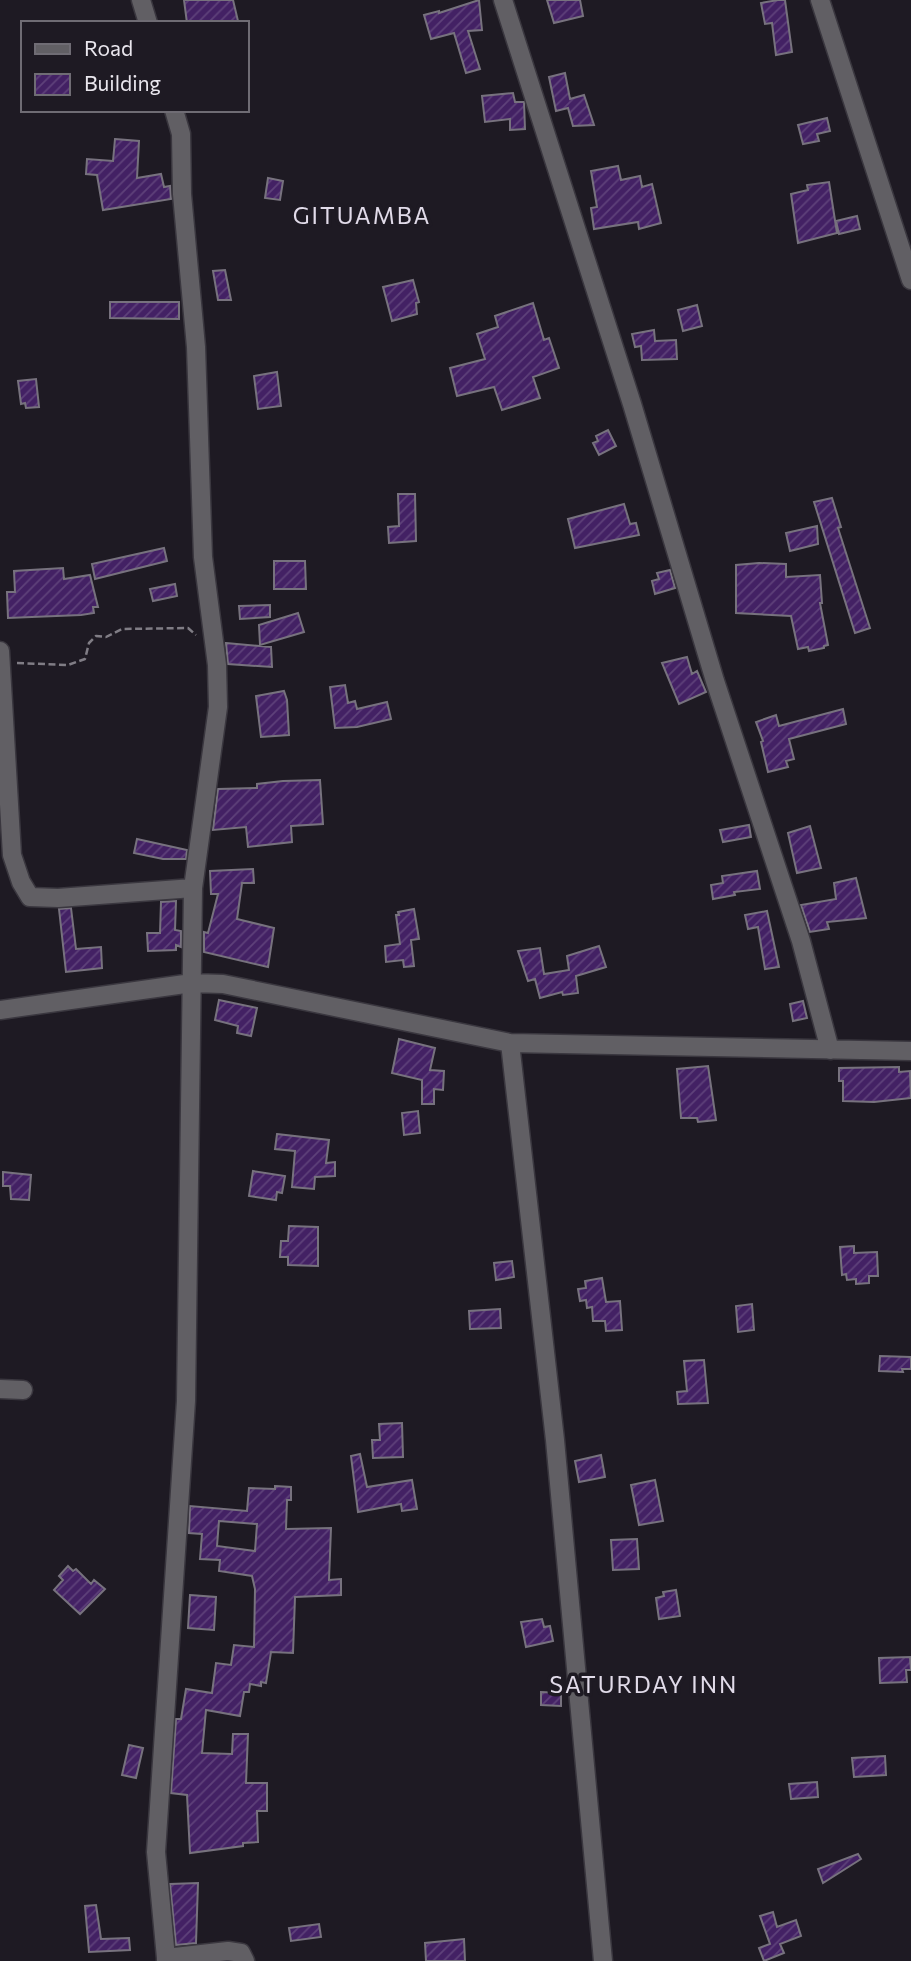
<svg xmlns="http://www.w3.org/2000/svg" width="911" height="1961" font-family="Commissioner,sans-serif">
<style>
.building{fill:url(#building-hatch);stroke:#77727e;stroke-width:2;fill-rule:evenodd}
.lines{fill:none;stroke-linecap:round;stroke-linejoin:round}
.minor-casing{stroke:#3a373f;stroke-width:21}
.path{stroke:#807d85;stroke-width:2.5;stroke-dasharray:7 3.5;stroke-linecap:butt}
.minor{stroke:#615f64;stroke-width:18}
.labels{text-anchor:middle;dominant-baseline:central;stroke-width:7;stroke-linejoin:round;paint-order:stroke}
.quarter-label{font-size:23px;letter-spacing:2px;fill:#e1dbe9;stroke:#1e1a23}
</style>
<defs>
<pattern id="building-hatch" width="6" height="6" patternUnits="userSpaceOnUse" patternTransform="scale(1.75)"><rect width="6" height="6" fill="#432164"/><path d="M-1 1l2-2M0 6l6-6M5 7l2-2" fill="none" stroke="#5e417a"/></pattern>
</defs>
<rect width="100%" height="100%" fill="#1e1a23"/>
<path class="building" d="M184 0H233L238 21 187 23Z
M479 0 482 30 468 31 480 69 466 73 454 33 431 39 424 15 439 11V13Z
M547 0H580L583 16 554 23Z
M778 0H785L792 52 776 55 772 23 765 24 761 3Z
M565 73 570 99 584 95 594 125 573 126 568 108 556 111 549 77Z
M513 93 515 102H524L525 129 510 130V119L485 122 482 96Z
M827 118 830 131 817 134 819 141 803 144 798 125Z
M115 139 139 141 137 178 161 174 164 187 170 186 171 199 103 210 97 175 86 174 87 159 113 161Z
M618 166 621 180 640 176 642 187 652 184 661 223 639 229 638 222 594 229 591 208 597 207 591 171Z
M268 178 283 181 280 200 265 198Z
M829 182 837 233 798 243 791 194 808 190 807 185Z
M857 216 860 229 839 234 836 221Z
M225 270 231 300H218L213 271Z
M413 280 419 302 416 303 417 314 392 321 383 287Z
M110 302H179V319L110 318Z
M533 303 544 340 549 338 559 368 533 377 540 398 502 410 494 387 457 396 450 368 485 359 477 334 498 327 495 316Z
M697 305 702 326 683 331 678 310Z
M654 330 655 341 676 340 677 359 642 360 641 346 635 347 632 334Z
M277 372 281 406 258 409 254 376Z
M36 379 39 407 26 408 25 403 21 404 18 381Z
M608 430 616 446 599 455 593 443 598 441 596 436Z
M398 494H415L416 541 389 543 388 527 399 526Z
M832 498 841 527 838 528 870 628 855 633 814 502Z
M624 504 630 524 636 523 639 535 575 548 568 519Z
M817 526 818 544 790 551 786 533Z
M164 548 167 561 95 579 92 564Z
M274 561H305L306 589H274Z
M759 563 786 564V577L820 575 822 603H820L828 645 824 646V648L809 651 808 647 798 649 791 616 736 613V565Z
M63 568 64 579 90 575 98 607H93L94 613 81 615 8 618 7 592H15L14 571Z
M670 570 675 588 655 594 652 581 659 579 657 573Z
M175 584 177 596 153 601 150 589Z
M270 605V617L240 619 239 606Z
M298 613 304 632 260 645 259 625Z
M226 643 271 647 272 667 228 664Z
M687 657 692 674 697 671 706 692 679 704 662 663Z
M345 685 348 703 355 701 357 709 387 702 391 719 357 727 335 728 330 687Z
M284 691 287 700 289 735 261 737 256 696Z
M843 709 846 724 789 739 794 759 786 761 788 767 768 772 761 742 763 741 756 722 776 715 779 726Z
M320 780 323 824 291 826 292 842 248 847 246 827 213 830 218 789 257 788V784L283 781Z
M749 825 751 837 723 842 720 830Z
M810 826 821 868 797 873 788 833Z
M137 839 187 850 186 859H163L134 853Z
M253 869 254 883H242L237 919 274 928 268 967 204 952V932L208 933 218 894H211L210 871Z
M757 871 760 889 734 892 735 895 713 899 711 885 723 883 722 876Z
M856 878 866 918 827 922 829 929 810 932 801 905 836 899 834 883Z
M176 901 175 930 181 931V947L176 945V950L148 951 147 933H160L161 902Z
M71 908 76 949 101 947 102 968 66 972 59 909Z
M414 909 419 939 411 940 414 966 404 967 403 960 386 962 385 946 400 944 396 915H399L398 912Z
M767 911 779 967 765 969 758 927 748 929 745 915Z
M599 946 606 967 576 976 578 993 563 995 562 992 540 998 535 979 528 981 518 951 540 948 544 974 569 970 567 956Z
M219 1000 257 1008 251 1036 237 1033 238 1026 215 1020Z
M803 1001 807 1018 793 1021 790 1004Z
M399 1039 435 1048 430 1070 444 1071 443 1090 434 1089V1104H422V1080L392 1073Z
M708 1066 716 1120 698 1122 697 1118H681L677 1069Z
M899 1067V1072L910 1071 911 1098 874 1102 843 1101V1081H839V1068Z
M418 1111 420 1133 404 1135 402 1113Z
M277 1134 329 1140 326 1163 335 1162V1176L315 1177 314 1189 292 1187 295 1151 275 1149Z
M253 1171 285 1176 282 1193 277 1192 276 1200 249 1196Z
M3 1172 31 1175 29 1200 11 1199 10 1186H3Z
M289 1226 318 1227V1266L288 1265V1257H280L281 1241H288Z
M854 1246V1253L877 1252 878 1276H869V1283L856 1284V1279L847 1280 846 1274 842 1275 840 1247Z
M512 1261 514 1277 496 1280 494 1263Z
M602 1278 606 1302 620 1301 622 1330 606 1331 605 1321H593L592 1307 587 1308 586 1300 580 1301 578 1289 586 1288 585 1281Z
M752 1304 754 1330 738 1332 736 1306Z
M500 1309 501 1328 470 1329 469 1311Z
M880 1356 911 1357V1369H902L903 1372 879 1371Z
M704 1360 708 1403 678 1404 677 1392 687 1391 684 1361Z
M402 1423 403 1457 373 1458 372 1440H380L379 1424Z
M360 1454 367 1487 412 1480 417 1509 402 1511 401 1504 358 1512 351 1456Z
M601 1455 605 1477 579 1482 575 1461Z
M655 1480 663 1521 639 1525 631 1485Z
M275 1486 291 1487V1500H287L286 1529 331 1528 329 1580 341 1579V1595L295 1597 293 1653 271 1652 266 1683 261 1682V1686L250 1684 249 1692H244L240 1716 206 1710 202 1753 232 1754 233 1734H248L246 1783H267V1811H257L258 1842 243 1843V1846L190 1853 187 1795 171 1793 176 1719H181L186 1689 212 1693 216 1663 231 1665 234 1645 254 1647 255 1589 252 1576 219 1571 220 1560 200 1559 202 1534 189 1533 190 1506 247 1511 249 1488 275 1489ZM219 1521 257 1524 255 1551 217 1546Z
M637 1539 639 1569 613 1570 611 1540Z
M68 1566 73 1571 76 1569 91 1584 94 1580 105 1589 80 1614 54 1590 63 1580 59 1576Z
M676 1590 680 1616 659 1619 656 1598 664 1596 663 1592Z
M190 1595 216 1597 214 1630 188 1628Z
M542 1619 544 1627 550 1626 553 1641 526 1647 521 1622Z
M910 1657 911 1670H906L907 1682 880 1683 879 1658Z
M541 1692 561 1693V1706L541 1705Z
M129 1745 143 1748 136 1778 122 1775Z
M885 1756 886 1775 854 1777 852 1758Z
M817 1782 818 1797 791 1799 789 1784Z
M858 1854 861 1859 823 1883 818 1869Z
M198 1883 196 1943 176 1945 170 1884Z
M96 1905 101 1939 129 1938 130 1950 89 1952 85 1906Z
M773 1912 777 1927 796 1920 801 1936 780 1944 784 1953 764 1961 759 1948 770 1944 760 1916Z
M319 1924 321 1937 291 1941 289 1928Z
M464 1939 465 1961H426L425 1943Z"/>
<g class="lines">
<defs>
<path id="minor" d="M141 0 148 23
M503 0 632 404 715 681 801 941 830 1050
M820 0 911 280
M0 651 12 855 21 882 30 897 58 898 193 888
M0 1010 192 983 223 984 510 1043 911 1051
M510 1043 555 1440 603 1961
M0 1389 23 1390
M166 1958 156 1852 186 1401 193 888 218 707 217 665 203 557 196 347 182 194 181 134 174 110
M166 1961V1958L228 1951 241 1953 245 1961"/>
</defs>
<use href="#minor" class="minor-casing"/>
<path class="path" d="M17 663 68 665 85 659 89 643 96 636 106 637 122 629 188 628 196 635"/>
<use href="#minor" class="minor"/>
</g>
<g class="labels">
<g class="quarter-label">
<text x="362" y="215">GITUAMBA</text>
<text x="644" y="1684">SATURDAY INN</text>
</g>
</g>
<rect x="21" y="21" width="228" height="91" fill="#1e1a23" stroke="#6f6c74" stroke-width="2"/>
<rect x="35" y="44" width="35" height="10" fill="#615f64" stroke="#6f6c74" stroke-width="2"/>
<text x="84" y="56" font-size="21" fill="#e9e6ed">Road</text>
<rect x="35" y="74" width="35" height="21" fill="url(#building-hatch)" stroke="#6f6c74" stroke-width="2"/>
<text x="84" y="91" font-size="21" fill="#e9e6ed">Building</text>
</svg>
